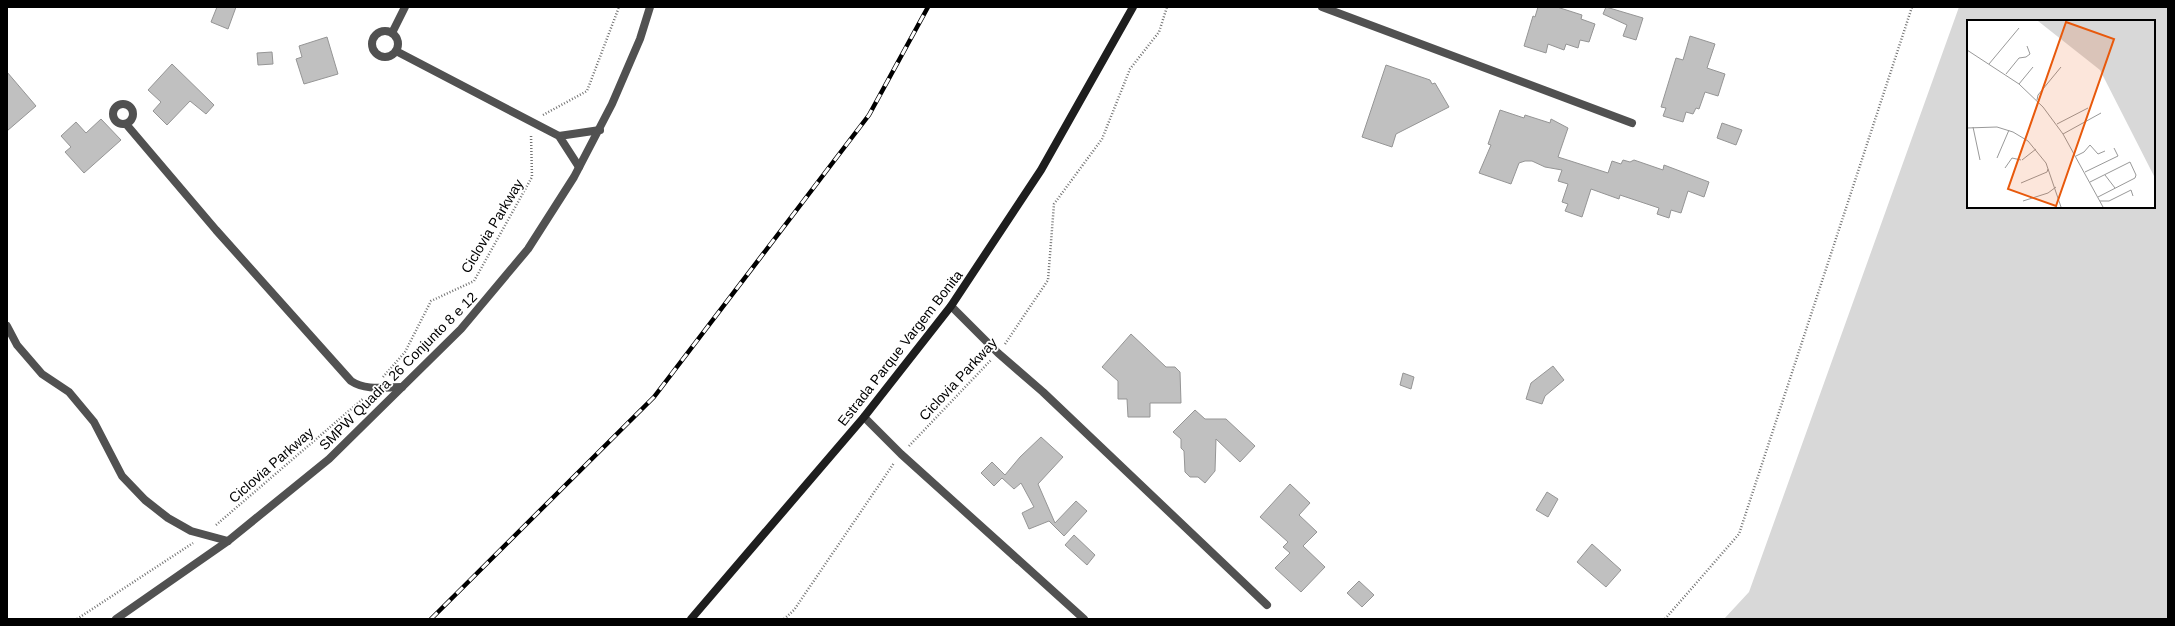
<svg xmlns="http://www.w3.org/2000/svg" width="2175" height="626" font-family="Helvetica,sans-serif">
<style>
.green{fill:#d8d8d8;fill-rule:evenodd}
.building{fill:#c0c0c0;stroke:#959595}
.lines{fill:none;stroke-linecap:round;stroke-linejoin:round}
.path{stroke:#737373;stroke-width:2.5;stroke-dasharray:1 2;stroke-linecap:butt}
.minor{stroke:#515151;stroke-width:8}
.tertiary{stroke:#515151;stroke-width:8}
.secondary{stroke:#1e1e1e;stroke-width:8}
.rail-casing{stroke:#000;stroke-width:4.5}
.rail{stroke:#fff;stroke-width:3;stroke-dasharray:9;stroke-linecap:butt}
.labels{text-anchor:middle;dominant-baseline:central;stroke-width:3.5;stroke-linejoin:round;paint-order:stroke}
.street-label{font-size:14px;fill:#000;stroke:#fff}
.inset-road{fill:none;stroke:#999;stroke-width:1}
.view{fill:#e8590c;fill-opacity:0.15;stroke:#e8590c;stroke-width:2}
.inset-edge{fill:none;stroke:#000;stroke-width:2}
</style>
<rect width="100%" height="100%" fill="#fff"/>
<path class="green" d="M1959 7H2168V619H1724L1749 592ZM1968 21H2154V207H1968Z"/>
<path class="building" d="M217 7H236L228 29 211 22Z
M1538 7H1557L1582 15 1581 19 1595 24 1589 42 1580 40 1578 48 1566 44 1564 50 1548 44 1546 53 1524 46 1533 16 1535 17Z
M1606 7 1643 18 1636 40 1623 36 1627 25 1603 14Z
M1690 36 1715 44 1707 68 1725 74 1718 96 1705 92 1699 109 1696 108 1693 114 1686 112 1683 122 1663 116 1666 108 1661 107 1676 58 1683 60Z
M327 37 338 74 304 84 296 59 302 57 299 46Z
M272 52 273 64 258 65 257 53Z
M172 64 214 105 206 114 190 101 167 125 153 111 161 102 148 90Z
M1386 65 1430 80 1432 84 1435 83 1449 107 1396 134 1392 147 1362 137Z
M7 72 36 106 7 131Z
M1500 110 1524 118 1525 115 1550 123 1551 119 1568 128 1558 157 1608 173 1612 161 1621 164 1623 160 1630 162 1634 160 1663 170 1664 165 1709 182 1704 197 1688 191 1681 213 1671 210 1669 218 1657 214 1659 208 1620 195 1619 199 1591 189 1582 217 1565 211 1568 204 1562 202 1568 184 1558 181 1562 170 1545 167 1532 161H1525L1519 163 1511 184 1479 173 1491 145 1488 144Z
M101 119 121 140 84 173 65 152 71 147 61 136 76 122 86 133Z
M1722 123 1742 130 1736 145 1717 138Z
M1131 334 1166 367H1175L1180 372 1181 403H1150V417H1128L1127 399H1118V381L1102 367Z
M1553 366 1564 380 1545 396 1542 404 1526 399 1531 383Z
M1403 373 1414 377 1411 389 1400 385Z
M1195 410 1205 419H1226L1255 446 1240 462 1216 439 1215 471 1205 483 1198 477H1190L1185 472 1184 451 1181 448V439L1173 432Z
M1041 437 1063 457 1038 484 1055 523 1076 501 1087 511 1064 536 1049 521 1029 529 1022 513 1034 507 1021 483 1014 489 1002 478 994 486 981 473 992 462 1005 475 1020 457Z
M1290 484 1310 503 1299 515 1317 532 1303 546 1325 567 1301 592 1275 568 1290 553 1283 547 1288 542 1260 517Z
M1547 492 1558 499 1548 517 1536 510Z
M1074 535 1095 555 1087 565 1065 545Z
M1592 544 1621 570 1606 587 1577 562Z
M1359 581 1374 595 1362 607 1347 593Z"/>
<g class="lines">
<path class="path" d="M543 115 587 91 619 7
M1005 344 1048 280 1054 204 1102 139 1130 69 1159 32 1167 7
M383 377 405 352 431 301 474 281 532 177 531 135
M909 446 991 360
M216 525 364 398
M77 619 193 543
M784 619 794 610 894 463
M1665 619 1739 534 1912 7"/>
<path class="minor" d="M1322 7 1632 123
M372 44a13 13 0 1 1 26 0a13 13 0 1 1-26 0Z
M392 33 405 7
M396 51 559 136 579 167
M113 114a10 10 0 1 1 20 0a10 10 0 1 1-20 0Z
M126 124 216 230 351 381C366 391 385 387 402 387
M559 136 600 130
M951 306 998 353 1043 392 1267 605
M7 326 17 345 42 374 69 392 94 422 122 476 145 500 168 518 191 531 228 541
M864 417 901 454 1084 619"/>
<path class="tertiary" d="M116 619 228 541 329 459 461 329 528 249 574 177 612 104 640 39 650 7"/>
<path class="secondary" d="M691 619 864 417 951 306 1041 170 1133 7"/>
<defs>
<path id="rail" d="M431 619 654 397 869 115 928 7"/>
</defs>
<use href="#rail" class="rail-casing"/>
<use href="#rail" class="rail"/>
</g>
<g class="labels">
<g class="street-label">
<text transform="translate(492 226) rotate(-59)">Ciclovia Parkway</text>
<text transform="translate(900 348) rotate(-52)">Estrada Parque Vargem Bonita</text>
<text transform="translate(398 371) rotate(-45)">SMPW Quadra 26 Conjunto 8 e 12</text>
<text transform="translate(958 379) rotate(-47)">Ciclovia Parkway</text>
<text transform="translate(271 465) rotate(-41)">Ciclovia Parkway</text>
</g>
</g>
<g transform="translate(1967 20)">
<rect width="188" height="188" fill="#fff"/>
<path d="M71 1H188V158L133 50Z" fill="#d8d8d8"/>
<path class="inset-road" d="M0 30 52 64 76 87 96 114 136 187M22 44 52 8M39 54 52 38 59 37 63 34 60 26M52 64 66 47M70 80 71 75 94 47M90 104 121 88M6 107 13 140M0 108 30 107 46 112 61 121 79 143 94 187M96 114 134 93M109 136 117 132 123 125 131 134 138 131M30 138 42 110M55 140 69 129M38 148 45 138 54 140M118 152 151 136 147 128M138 155 148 168M123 162 163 142 169 155 168 158 131 177M54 163 80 152 81 149M56 181 81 173 89 167M133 181H142L164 170 166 176"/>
<path class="view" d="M99 2 147 19 89 186 41 169Z"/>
<rect width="188" height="188" class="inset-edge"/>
</g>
<rect width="2175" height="626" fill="none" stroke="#000000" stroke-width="16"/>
</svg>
